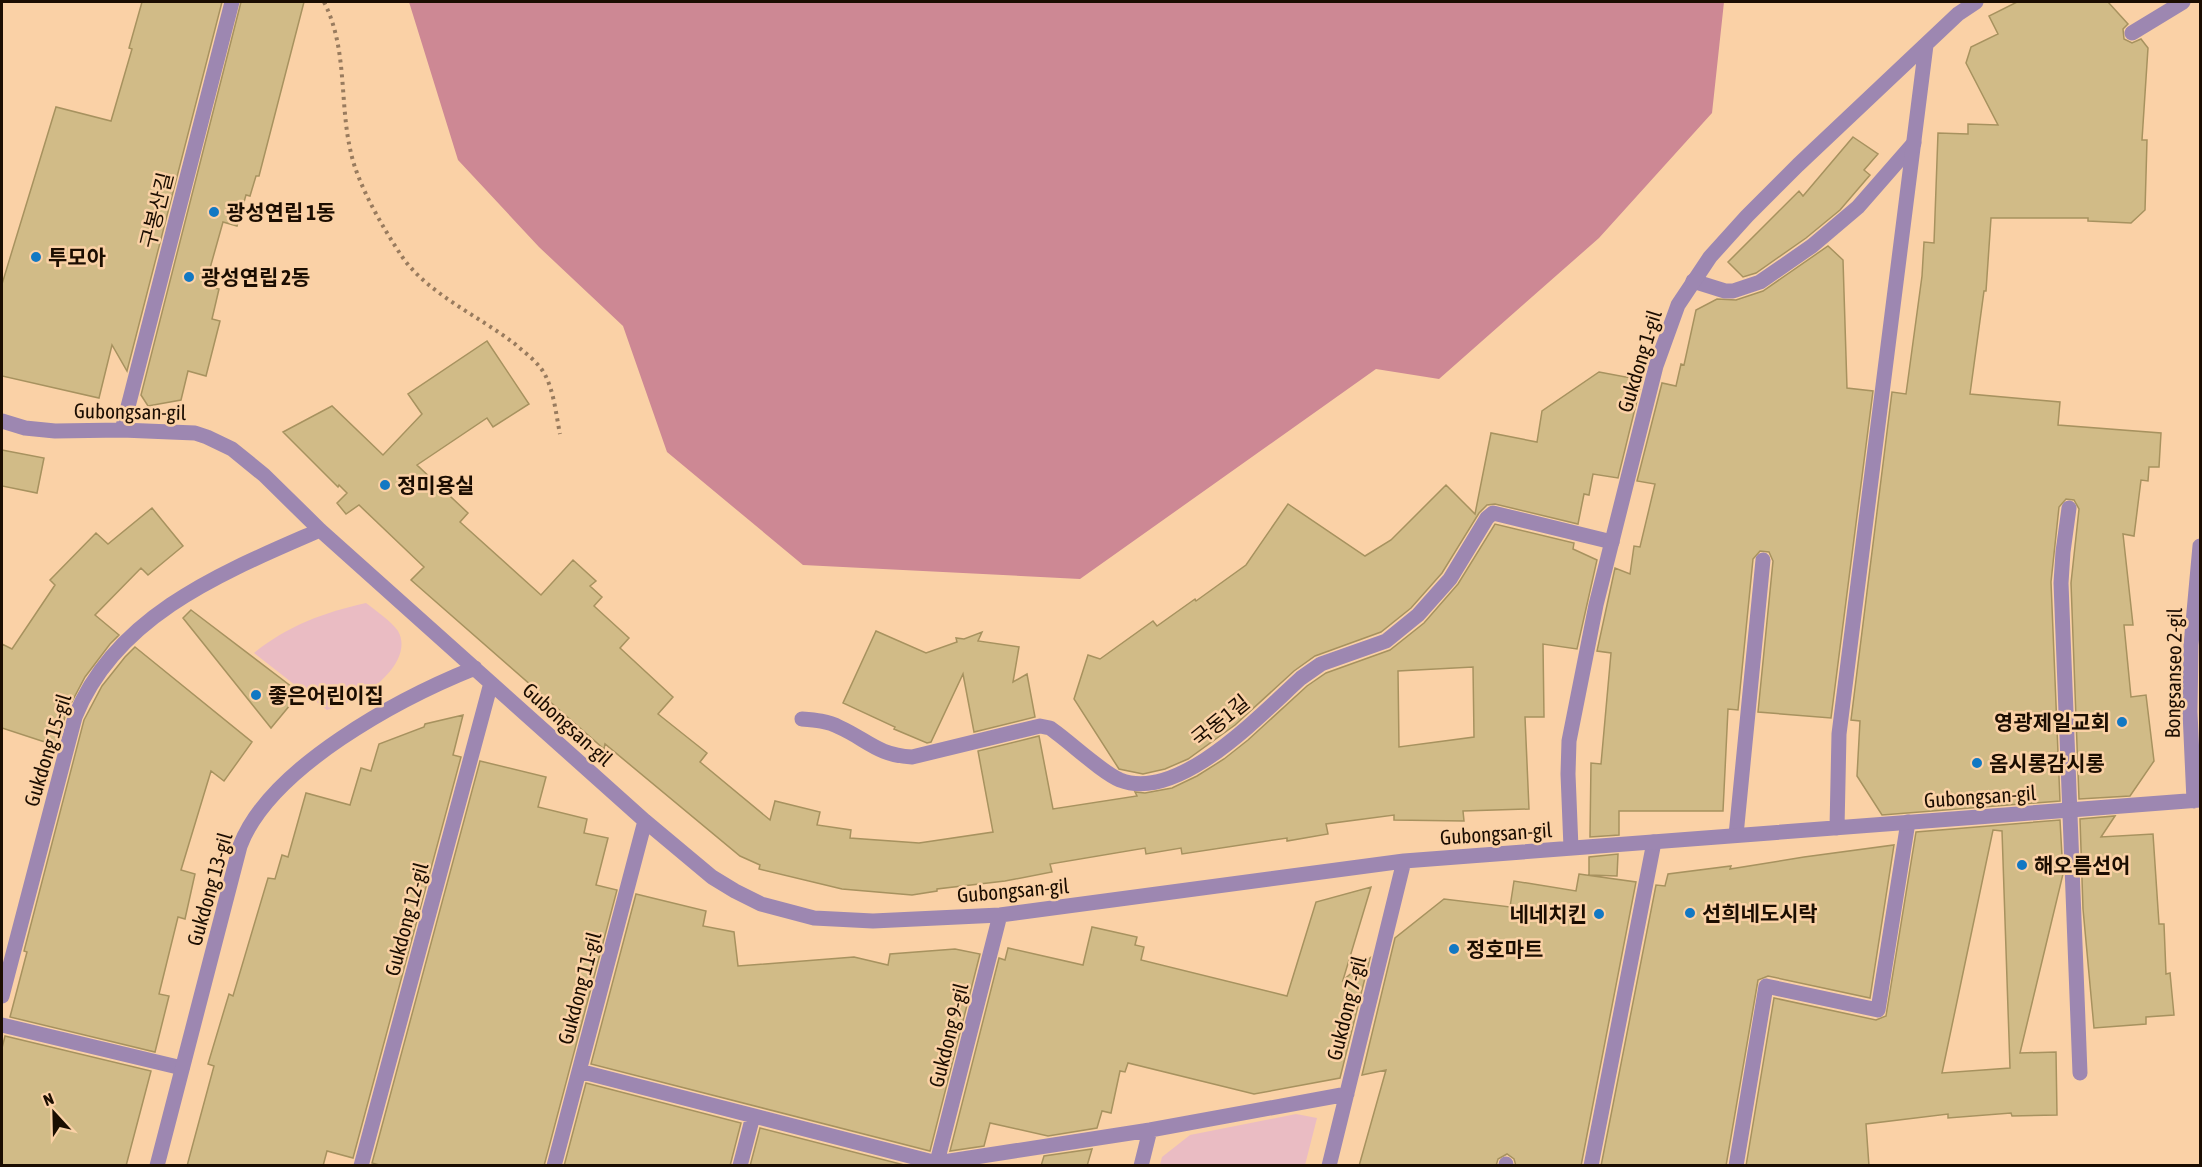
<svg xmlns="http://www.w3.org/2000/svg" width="2202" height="1167" font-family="'Asap Condensed','Noto Sans KR',sans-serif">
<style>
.green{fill:#eabcc3}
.forest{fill:#cd8894}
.building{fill:#d1bb87;stroke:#a7925f;stroke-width:1.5;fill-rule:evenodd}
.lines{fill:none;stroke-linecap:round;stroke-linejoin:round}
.path{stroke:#987b5e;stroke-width:4;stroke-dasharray:3 4.5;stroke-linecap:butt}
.lane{stroke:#9d87b1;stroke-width:15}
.street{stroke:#9d87b1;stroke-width:15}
.poi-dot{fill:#1278c3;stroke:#fad1a6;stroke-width:2}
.labels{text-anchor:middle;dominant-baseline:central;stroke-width:5;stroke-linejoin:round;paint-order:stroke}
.street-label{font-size:21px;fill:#1b0d01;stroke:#fad1a6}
.poi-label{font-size:21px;font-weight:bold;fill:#1b0d01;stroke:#fad1a6;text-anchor:start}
</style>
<rect width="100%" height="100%" fill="#fad1a6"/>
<path class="green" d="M366 603C376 611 391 621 398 631 412 656 381 684 362 695 351 702 339 706 327 710L254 653C287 626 325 612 366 603Z
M1296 1114 1317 1118 1305 1165H1160L1162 1157 1190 1135Z"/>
<path class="forest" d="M409 2H1724L1712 113 1599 238 1439 379 1376 369 1080 579 803 565 667 452 623 326 539 247 458 160Z"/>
<path class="building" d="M142 2H222L127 371 112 345 99 398 2 376V284L56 107 111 121 132 49 129 48Z
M241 2H304L259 176H256L250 196 246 195 237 226 223 222 205 286 219 289 212 319 220 321 206 376 188 371 181 400 148 406 141 395Z
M2017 2H2108L2128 24 2123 29 2124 39 2132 43 2141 39 2148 48 2142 140H2147L2145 210 2131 223 2088 221V218H1991L1986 291H1984L1970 394 2060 402 2058 425 2161 433 2159 467H2149L2148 481 2141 480 2134 536 2123 534 2133 625H2124L2131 697 2146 695 2154 761 2130 796 2079 799 2071 583 2079 509 2074 500 2066 499 2059 507 2051 582 2060 801 1882 815 1857 776 1860 721 1851 720 1892 392 1906 394 1922 276 1924 242 1934 243 1938 133 1968 134V124L1998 125 1966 63 1971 47 1998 34 1989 16Z
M1853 137 1878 154 1864 170 1870 175 1840 210 1806 238 1756 273 1743 277 1728 262 1799 191 1803 196Z
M1828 246 1843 260 1847 388 1873 391 1831 718 1758 712 1773 561 1769 552 1760 551 1753 559 1738 710 1728 709 1723 811H1619V835L1590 837 1591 763 1601 764 1611 653 1597 651 1615 568 1630 574 1634 546 1640 547 1655 484 1637 481 1662 383 1676 386 1681 364 1684 365 1696 310 1717 299 1736 300 1763 291Z
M487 341 529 404 493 427 487 418 417 465 468 513 460 522 541 595 573 560 596 581 590 586 602 597 594 606 629 638 620 648 673 697 658 714 707 753 700 762 770 820 775 801 820 812 817 825 851 830 850 838 919 843 993 832 978 751 1039 736 1053 809 1137 796 1135 792 1145 793 1172 788 1197 776 1224 759 1248 740 1307 686 1326 673 1390 650 1424 623 1458 584 1495 524 1574 543 1573 549 1597 560 1577 649 1543 644 1544 717H1525L1529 809 1463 811 1464 821 1394 820V815L1326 824 1328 834 1287 841V838L1182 854 1181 848 1146 854 1145 848 1050 864 1052 872 1005 881 937 889V891L912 895 842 889 759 869 760 865 740 856 605 744 604 749 411 580 424 567 359 505 346 514 337 503 347 493 339 485 338 487 283 432 332 406 383 455 422 414 408 394ZM1473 667 1474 737 1399 747 1398 671Z
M1599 372 1642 380 1618 478 1593 474 1589 495 1584 494 1578 524 1495 504 1487 505 1479 513 1442 573 1411 608 1381 632 1315 656 1294 671 1235 725 1188 759 1165 769 1143 774 1119 769 1074 699 1088 655 1100 659 1153 621 1157 626 1195 599 1196 601 1246 565 1288 504 1365 556 1391 540 1446 485 1475 514 1491 433 1537 442 1542 411Z
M2 450 44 458 37 493 2 486Z
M152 508 183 546 148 575 141 568 95 615 119 635 110 644 85 677 66 713 57 746 2 728V644L12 649 55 585 50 580 96 533 108 544Z
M191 610 300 693 271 728 183 618Z
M876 631 926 653 957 642 956 638 964 639 982 632 978 641 1019 647 1013 682 1027 674 1035 717 974 732 963 674 931 742 927 743 894 729 895 727 843 703Z
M135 647 252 742 224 781 211 771 181 870 195 874 185 919 178 917 159 994 169 996 155 1052 10 1017 27 952 24 951 84 720 102 686 125 657Z
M463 715 453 755 461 757 353 1158 327 1151 323 1166H187L214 1066 208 1064 229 994 233 996 268 878 275 879 282 855 288 857 306 793 350 805 361 768 371 771 379 744 424 727 425 724Z
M480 761 546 777 538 807 587 819 584 833 608 838 596 885 617 890 544 1166H383L372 1163Z
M2115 816 2101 837 2153 834 2159 924H2164L2166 974 2170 973 2174 1015 2146 1017V1024L2094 1028 2083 909 2080 819Z
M2060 820 2063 874 2020 1053 2056 1052 2057 1115 2012 1116 2011 1113 1948 1118V1114L1866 1124 1869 1166H1746L1774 998 1876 1020 1886 1016 1916 832ZM1993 830 2002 831 2010 1068 1942 1073Z
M1894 845 1870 998 1768 976 1758 980 1726 1166H1601L1656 885 1665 886 1668 874 1731 866 1730 869 1804 857Z
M1618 854 1617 876 1589 875V857Z
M1579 874 1636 882 1581 1166H1516L1514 1159 1507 1154 1498 1159 1496 1166H1359L1386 1070 1362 1075 1395 938 1444 899 1510 907 1514 881 1576 891Z
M1371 887 1343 980 1370 958 1340 1078 1254 1094 1128 1063 1125 1072 1120 1071 1111 1113 1102 1111 1097 1128 1048 1136 990 1123 984 1146 950 1151 999 958 1005 960 1008 948 1083 965 1092 927 1137 937 1135 945 1144 947 1141 960 1287 996 1316 902Z
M636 894 706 911 703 926 734 932 738 966 854 957 888 965 890 954 955 949 980 954 930 1151 591 1064Z
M5 1036 151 1071 126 1166H2V1048Z
M586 1083 741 1123 730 1166H564Z
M760 1128 908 1166H750Z
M1092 1149 1087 1166H1041L1044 1156Z"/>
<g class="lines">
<path class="path" d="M324 2C348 49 339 103 351 153 358 185 383 228 401 255 426 293 479 316 515 344 525 353 537 361 544 373 554 390 556 415 560 434"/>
<path class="lane" d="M2132 33 2183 2
M1693 281 1725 291H1733L1760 282 1812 246 1858 207 1914 143
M2069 508 2063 552 2061 583 2080 1073
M802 719C815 720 828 721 839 727 868 740 877 755 912 757L1040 726 1050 728C1069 741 1101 772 1120 780 1179 803 1261 714 1301 678L1321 664 1386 641 1418 615 1450 579 1487 518 1493 513 1612 542
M1736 835 1763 560
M2 1025 182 1068
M1506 1166V1164
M1591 1166 1654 842
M1736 1166 1766 986 1878 1010 1908 822"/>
<path class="street" d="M2 421 25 428 55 431 122 430 195 433 207 437 232 449 264 475 320 530 645 821 712 877 735 891 761 904 814 918 873 921 1000 915 1404 861 2200 800
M122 430 232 2
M2194 801 2190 712 2191 645 2200 546
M1837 828 1839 734 1926 45
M1571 848 1568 774 1569 741 1596 605 1656 366 1678 305 1710 257 1747 216 1798 165 1958 14 1976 2
M2 996 75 717C116 614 226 571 320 530
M579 1071 937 1163 1150 1130 1347 1094
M157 1166 240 846C270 767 400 698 475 668
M361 1166 491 683
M554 1166 645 821
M740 1166 753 1116
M936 1166 1000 915
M1141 1166 1150 1130
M1329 1166 1404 861"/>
</g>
<g class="poi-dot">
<circle cx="214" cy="212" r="6"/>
<circle cx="36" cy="257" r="6"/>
<circle cx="189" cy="277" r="6"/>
<circle cx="385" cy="485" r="6"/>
<circle cx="256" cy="695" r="6"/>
<circle cx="2122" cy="722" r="6"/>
<circle cx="1977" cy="763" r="6"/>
<circle cx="2022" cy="865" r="6"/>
<circle cx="1690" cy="913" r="6"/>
<circle cx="1599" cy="914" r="6"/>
<circle cx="1454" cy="949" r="6"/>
</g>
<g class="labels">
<g class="street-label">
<text transform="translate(156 210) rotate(-76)">구봉산길</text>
<text transform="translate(1639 361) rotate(-73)">Gukdong 1-gil</text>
<text transform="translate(130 411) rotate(1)">Gubongsan-gil</text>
<text transform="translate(2173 673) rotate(-89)">Bongsanseo 2-gil</text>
<text transform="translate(1220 720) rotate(-39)">국동1길</text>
<text transform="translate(568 724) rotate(42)">Gubongsan-gil</text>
<text transform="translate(47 750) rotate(-73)">Gukdong 15-gil</text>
<text transform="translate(1980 796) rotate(-4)">Gubongsan-gil</text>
<text transform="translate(1496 833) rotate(-4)">Gubongsan-gil</text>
<text transform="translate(209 889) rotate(-74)">Gukdong 13-gil</text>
<text transform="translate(1013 890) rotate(-5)">Gubongsan-gil</text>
<text transform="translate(406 919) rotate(-75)">Gukdong 12-gil</text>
<text transform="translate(579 988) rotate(-75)">Gukdong 11-gil</text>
<text transform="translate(1346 1008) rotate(-76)">Gukdong 7-gil</text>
<text transform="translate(948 1035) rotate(-76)">Gukdong 9-gil</text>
</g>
<g class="poi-label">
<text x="226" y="212">광성연립 1동</text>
<text x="48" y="257">투모아</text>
<text x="201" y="277">광성연립 2동</text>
<text x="397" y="485">정미용실</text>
<text x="268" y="695">좋은어린이집</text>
<text x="2110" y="722" text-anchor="end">영광제일교회</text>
<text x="1989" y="763">옴시롱감시롱</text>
<text x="2034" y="865">해오름선어</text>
<text x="1702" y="913">선희네도시락</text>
<text x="1587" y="914" text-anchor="end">네네치킨</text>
<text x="1466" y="949">정호마트</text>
</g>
</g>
<rect width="2202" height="1167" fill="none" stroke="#1b0d01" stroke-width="6"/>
<g transform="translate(54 1113) rotate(338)" stroke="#fad1a6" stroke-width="4.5" paint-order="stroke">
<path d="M0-4.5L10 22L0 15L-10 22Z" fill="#1b0d01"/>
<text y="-9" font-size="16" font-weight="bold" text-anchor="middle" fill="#1b0d01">N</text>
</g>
</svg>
